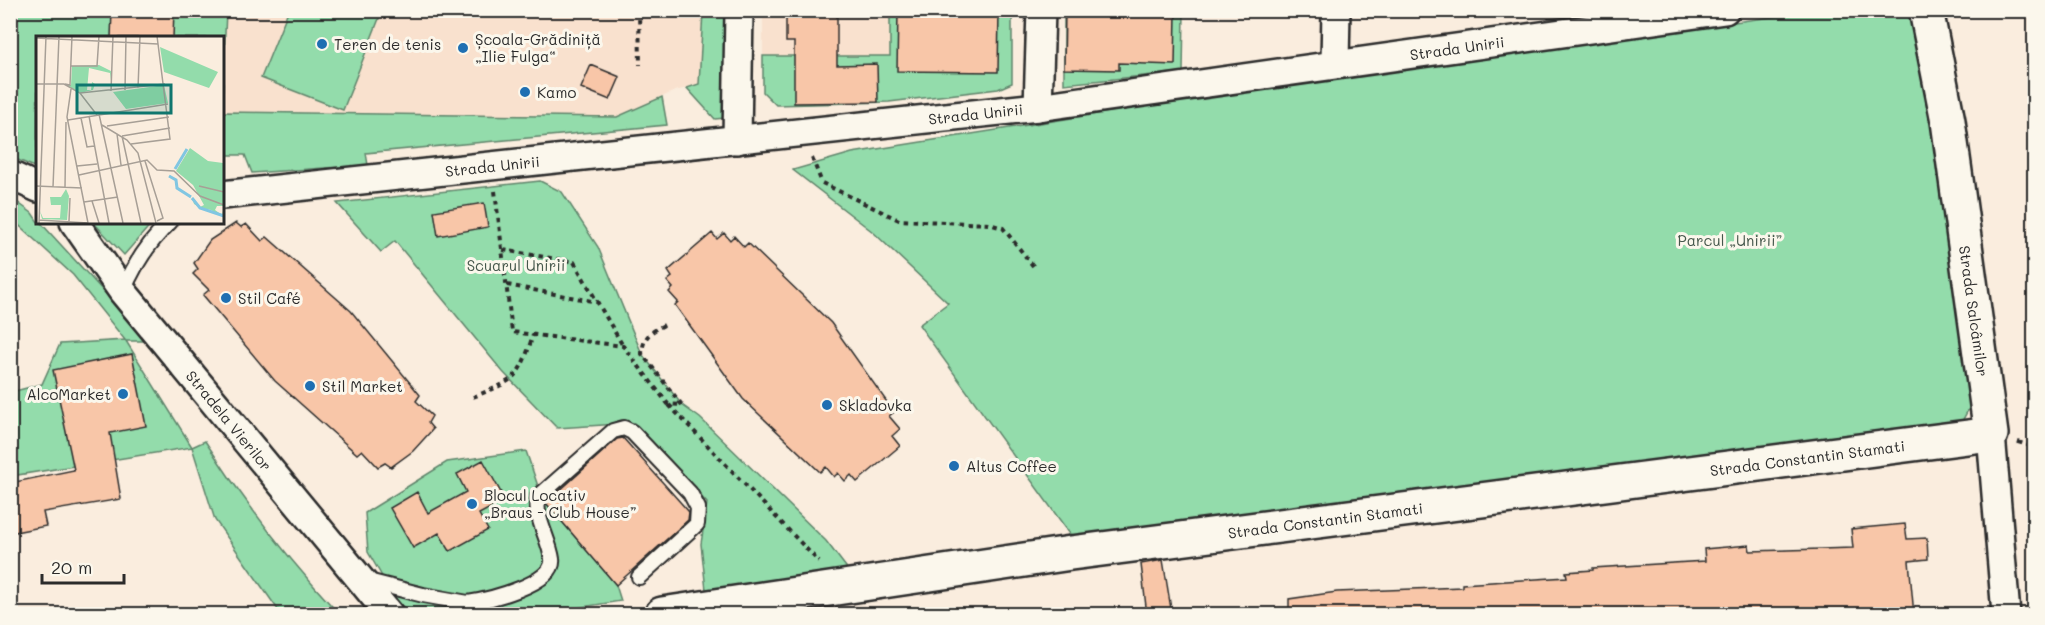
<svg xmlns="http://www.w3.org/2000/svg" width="2045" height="625" font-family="Mali,sans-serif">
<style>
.built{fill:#f9e1ce}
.green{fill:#93dcab;stroke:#5f846b;stroke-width:1.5}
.building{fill:#f8c6a8;stroke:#2b2b2b;stroke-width:1.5}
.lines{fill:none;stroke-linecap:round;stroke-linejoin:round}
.lane-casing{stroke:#2b2b2b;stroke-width:18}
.street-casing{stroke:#2b2b2b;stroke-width:32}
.secondary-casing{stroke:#2b2b2b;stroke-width:38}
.path{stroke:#2b2b2b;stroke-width:4;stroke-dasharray:4.5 4.5;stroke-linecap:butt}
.lane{stroke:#fbf7ec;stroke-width:14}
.street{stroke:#fbf7ec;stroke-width:27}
.secondary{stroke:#fbf7ec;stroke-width:33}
.poi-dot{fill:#1f6fb2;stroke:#fbf7ec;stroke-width:2}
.labels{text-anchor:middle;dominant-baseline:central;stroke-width:6;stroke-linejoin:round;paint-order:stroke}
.poi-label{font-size:15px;fill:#2b2b2b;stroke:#fbf7ec;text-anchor:start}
.street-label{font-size:15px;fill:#2b2b2b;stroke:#fbf7ec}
.park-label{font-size:15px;fill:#45574b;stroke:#fbf7ec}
.inset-river{fill:none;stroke:#81c6e2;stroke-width:3}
.inset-road{fill:none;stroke:#a79f96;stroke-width:1.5}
.view{fill:#0f766e;fill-opacity:0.15;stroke:#0f766e;stroke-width:3}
.inset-edge{fill:none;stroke:#2b2b2b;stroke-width:3}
</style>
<rect width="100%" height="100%" fill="#faedde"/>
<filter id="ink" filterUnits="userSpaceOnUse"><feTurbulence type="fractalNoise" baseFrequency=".0167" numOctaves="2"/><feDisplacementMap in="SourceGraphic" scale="12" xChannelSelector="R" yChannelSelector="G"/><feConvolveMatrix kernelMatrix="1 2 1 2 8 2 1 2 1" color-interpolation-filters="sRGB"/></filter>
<g filter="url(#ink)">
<path class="built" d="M226 11H703L699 85 675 91 617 117 222 112Z
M763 11H890V56H763Z"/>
<path class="green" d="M10 11H226L222 100V38H38L37 168 11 157Z
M288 11H382L343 110 261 78Z
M703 11H728L725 118 715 119 687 88 699 84Z
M890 11H1012V83L998 89 889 102 776 105 763 92V56H890Z
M1064 11H1184L1183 72 1064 84Z
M1817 11H1907L1915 29 1932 98 1974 399 1961 423 1085 538 1070 534 919 325 948 303 873 232 793 170 852 153 1374 70Z
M662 97 667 125 366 153 368 165 252 173 245 155H222V112L617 117Z
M540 181 562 192 598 247 642 354 682 405 700 418 826 541 849 571 706 590 701 544 707 503 634 423 557 428 503 372 395 241 381 252 337 203Z
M10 197 32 213 38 222H40L149 341H126L192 447 205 441C245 503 289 560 339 614H281L215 520 192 447 11 476V392L42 384 60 344 125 340 73 275 11 218Z
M93 222H153L124 255Z
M526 451 542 498 616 585 621 601 537 614H417L398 604 368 552 365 513 447 462Z"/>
<path class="building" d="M112 10H174L173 38H111Z
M786 10H837V65L877 64 878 102 794 103V42H786Z
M898 10 999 11 998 72 897 71Z
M1065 10 1176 13 1175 65 1119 63V70L1064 69Z
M591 65 620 77 610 100 581 88Z
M484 203 488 227 438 236 434 211Z
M236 223 241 227 246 224 262 241 267 237 351 311 420 395 416 401 432 416 428 423 433 429 413 451 391 467 385 463 378 467 362 450 357 454 275 381 203 295 209 290 193 274 198 269 194 263 210 240Z
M712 233 717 239 724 233 730 240 734 236 744 247 748 243 831 323 894 412 889 416 900 429 892 436 900 446 857 482 851 475 845 481 838 473 834 477 826 467 820 472 743 399 675 305 678 302 669 292 673 288 667 281 672 277 668 271Z
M132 354 146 426 110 433 121 499 43 512 46 526 10 533V483L74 470 53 370Z
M623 438 689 512 688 520 616 585 546 503 617 439Z
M483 460 505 500 479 514 488 530 450 551 439 533 413 548 390 508 417 492 428 513 466 492 457 474Z
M1905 524 1907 539 1927 538 1928 559 1909 561 1914 615H1761L1760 611 1709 615V609L1590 615H1289V599L1337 592 1462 587V584L1567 577 1566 572 1593 570V568L1705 561 1704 549 1749 545 1750 551 1853 548 1851 529Z
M1163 560 1172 615H1147L1141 564Z"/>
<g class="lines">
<defs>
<path id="lane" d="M123 292C134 264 148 243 170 222
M364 580 423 595 468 603
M471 614 468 603C487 600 556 584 552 559 549 538 534 517 538 497L613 431 624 428 632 432 690 493 698 508 697 524 639 577"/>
<g id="street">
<path d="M1335 63 1336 10"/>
<path d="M1038 107 1041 10"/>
<path d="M737 140 739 10"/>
<path d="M10 175 38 188"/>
<path id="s1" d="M222 195 1038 107 1725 10"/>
<path id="s2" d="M74 222 123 292 389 614"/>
<path d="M1991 434 2006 614"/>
</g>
<g id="secondary">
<path id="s3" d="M662 614 1071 553 1991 434 1948 121 1926 10"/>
</g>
</defs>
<use href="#lane" class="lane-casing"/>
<use href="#street" class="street-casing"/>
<use href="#secondary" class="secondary-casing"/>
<path class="path" d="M639 10 640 65
M812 158 822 183 899 220 989 224 1003 228 1034 267
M495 191 512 332 623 346 668 404 682 405
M503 250 574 262 623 346
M507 285 597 302
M664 325C650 332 643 337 642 354L682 405
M473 397C516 380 519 379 533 335
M669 405 819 562
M2018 442 2034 447"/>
<use href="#lane" class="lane"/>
<use href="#street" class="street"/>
<use href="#secondary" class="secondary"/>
</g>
</g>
<g class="poi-dot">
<circle cx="322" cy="44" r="6"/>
<circle cx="463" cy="48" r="6"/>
<circle cx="525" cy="92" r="6"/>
<circle cx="226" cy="298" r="6"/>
<circle cx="310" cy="386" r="6"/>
<circle cx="123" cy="394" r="6"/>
<circle cx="827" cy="405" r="6"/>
<circle cx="954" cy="466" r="6"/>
<circle cx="472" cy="504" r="6"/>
</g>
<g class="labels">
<g class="poi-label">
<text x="475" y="39">Școala-Grădiniță<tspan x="475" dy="17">„Ilie Fulga“</tspan></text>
<text x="334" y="44">Teren de tenis</text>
<text x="537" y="92">Kamo</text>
<text x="238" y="298">Stil Café</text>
<text x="322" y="386">Stil Market</text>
<text x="111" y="394" text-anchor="end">AlcoMarket</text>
<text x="839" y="405">Skladovka</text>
<text x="966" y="466">Altus Coffee</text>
<text x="484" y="495">Blocul Locativ<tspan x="484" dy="17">„Braus - Club House”</tspan></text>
</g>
<g class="street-label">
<text stroke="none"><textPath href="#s1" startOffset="1244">Strada Unirii</textPath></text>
<text stroke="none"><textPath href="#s1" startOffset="758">Strada Unirii</textPath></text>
<text stroke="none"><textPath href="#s1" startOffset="272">Strada Unirii</textPath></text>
<text transform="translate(1974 311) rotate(82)">Strada Salcâmilor</text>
<text stroke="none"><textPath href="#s2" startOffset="252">Stradela Vierilor</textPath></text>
<text stroke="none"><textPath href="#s3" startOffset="1156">Strada Constantin Stamati</textPath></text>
<text stroke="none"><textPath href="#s3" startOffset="670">Strada Constantin Stamati</textPath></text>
</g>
<g class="park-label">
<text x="1730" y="240">Parcul „Unirii”</text>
<text x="516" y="265">Scuarul Unirii</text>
</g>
</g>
<g transform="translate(36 36)">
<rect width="188" height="188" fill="#faedde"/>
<path d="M124 11 182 36 173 52 128 36ZM63 29 75 35V45L74 37 53 32 51 54H55L56 46 59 48 57 54 44 57 30 49H35L36 30ZM128 49 132 67 90 73 77 56ZM154 112 172 125 187 127V170H181L179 174 186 179 187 175V181L175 174 165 172 158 168 156 161 164 171 168 169 157 149 140 135ZM30 153 33 160 31 184 6 183 4 175 7 182H24L25 169H15L14 161H25Z" fill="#93dcab"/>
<path class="inset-river" d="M139 133 151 113M133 140 140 144 141 152 155 161M156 162 164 172 188 180"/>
<path class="inset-road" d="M0 2 122 8M35 30H61L63 0M0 48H28L44 57 61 79M29 48 34 49 36 0M102 52 104 0M35 53 31 81 52 187M89 54 90 0M75 55 77 0M44 57 129 48M63 78 87 187M53 80 73 187M45 82 51 111 58 110M32 84 132 68M66 89 91 104 102 117 120 187M71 90 133 81M81 98 85 129M86 100 105 187M86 100 134 92M95 108 134 103 121 0M109 125 127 182 121 185M41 130 61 128M43 139 111 124 121 134 138 135 164 160 188 169M0 150 46 152M163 150 188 156M17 151 23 0M29 151 30 86M56 165 63 187M48 166 82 161M3 184 52 187M33 185 34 162M3 187 10 0"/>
<path class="view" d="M41 49H135V77H41Z"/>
<rect width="188" height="188" class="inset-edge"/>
</g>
<rect width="2045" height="625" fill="none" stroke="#fbf7ec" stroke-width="36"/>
<rect x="18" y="18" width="2009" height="589" fill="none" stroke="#2b2b2b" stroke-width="2" filter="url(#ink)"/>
<path d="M42 574v9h82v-9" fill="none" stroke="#2b2b2b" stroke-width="3"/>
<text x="51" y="574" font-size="18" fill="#2b2b2b" stroke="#fbf7ec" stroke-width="4.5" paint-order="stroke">20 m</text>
</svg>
